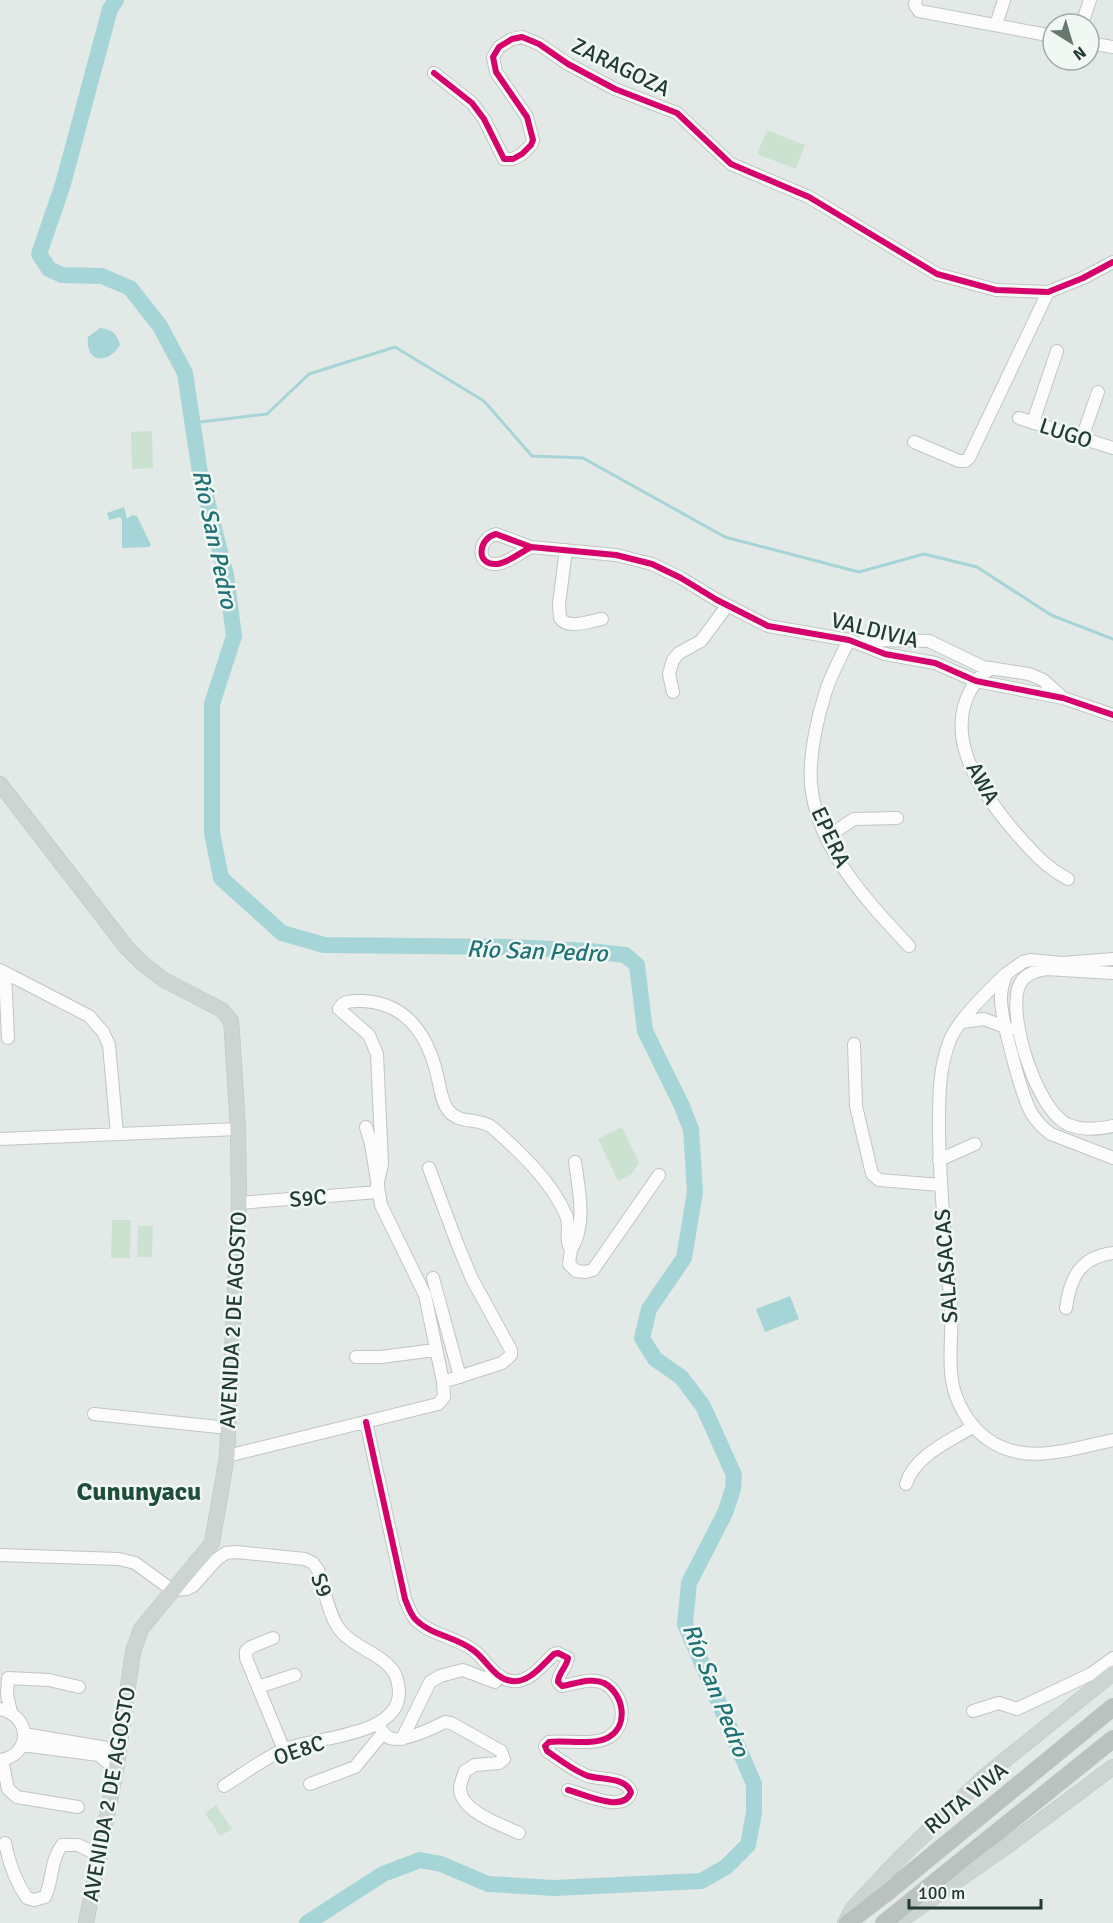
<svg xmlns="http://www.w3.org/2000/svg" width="1113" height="1923" font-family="Signika,sans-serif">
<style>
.green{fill:#cce2d1}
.water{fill:#a5d5d6}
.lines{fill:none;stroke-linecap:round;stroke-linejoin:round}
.stream{stroke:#a5d5d6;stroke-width:3}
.river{stroke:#a5d5d6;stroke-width:16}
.minor-casing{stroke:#c0c6c3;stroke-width:14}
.major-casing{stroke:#bcc5c1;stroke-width:16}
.highway-casing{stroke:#bcc5c1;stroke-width:18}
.minor{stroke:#fbfcfb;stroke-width:12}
.major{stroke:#cdd5d2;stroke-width:15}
.highway{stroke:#bac2bf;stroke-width:16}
.cycleway-casing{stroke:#f1f8f4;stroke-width:10}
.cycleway{stroke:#d6006c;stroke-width:6}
.labels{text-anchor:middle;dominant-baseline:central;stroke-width:5;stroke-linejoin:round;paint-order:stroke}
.street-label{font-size:22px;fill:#223b31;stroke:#f1f8f4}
.water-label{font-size:24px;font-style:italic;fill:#1e7275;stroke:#f1f8f4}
.quarter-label{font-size:26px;font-weight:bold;fill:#1f4c3b;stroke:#f1f8f4}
</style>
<rect width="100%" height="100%" fill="#e3e9e6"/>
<path class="green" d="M767 130 805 145 796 169 757 154Z
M152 431 153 468 132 469 131 432Z
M622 1127 639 1163 632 1174 618 1181 598 1139Z
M112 1220H131L130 1258H111Z
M138 1226H153L152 1257H137Z
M216 1805 232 1829 220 1836 205 1813Z"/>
<path class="water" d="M100 328C112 330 117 333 120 345 109 364 85 364 88 337Z
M124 507 127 519 132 515 137 516 151 545 149 547 122 548V520L120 517 109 520 107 513Z
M790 1296 799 1319 765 1332 756 1309Z"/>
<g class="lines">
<path class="stream" d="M192 423 267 414 309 374 395 347 484 401 532 456 583 458 725 537 859 572 924 554 977 567 1051 615 1113 639"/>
<path class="river" d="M116 0 110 9 63 184 39 254 49 269 62 275 102 276 130 288 160 326 185 373 200 473 226 575 234 636 212 704V833L221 878 282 933 324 945 512 947 590 951 625 955 637 965 645 1031 681 1104 691 1129 695 1192 684 1258 649 1309 642 1338 655 1359 681 1377 703 1406 734 1475 733 1489 725 1513 689 1583 685 1624 754 1784V1813L748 1845 726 1867 701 1881 554 1888 488 1884 441 1864 420 1860 383 1874 307 1923"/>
<defs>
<path id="minor" d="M916 0 915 5 919 11 1053 36
M1082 24 1090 0
M996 25 1004 0
M1089 43 1113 47
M434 73 472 103 484 119 504 159H513L522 154 531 145 533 140 527 117 496 72 493 57 499 47 512 39 522 37 539 44 568 64 615 89 677 113 731 164 809 197 937 274 996 290 1048 292 1083 278 1113 262
M1019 418 1113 448
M1033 422 1057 351
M1082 438 1098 392
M914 442 959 461H965L969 458 1048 292
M531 547C521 552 508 563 497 564 476 566 477 539 496 534L531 547 616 555 652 564 681 578 717 600 768 626 849 640 885 654 935 663 976 681 1063 698 1113 715
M566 550 559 604 560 618C568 630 589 621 602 619
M849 640C841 657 830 676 825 694 816 723 809 754 811 784 817 849 867 901 909 946
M862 643 878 640 929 641 983 667 1029 674 1043 680 1062 697
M992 668C981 674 976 681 970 691 944 741 983 794 1014 831 1031 850 1045 867 1068 879
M673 692 669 674 673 660 679 653 701 641 727 606
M827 837 854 819 897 818
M1113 959 1062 963 1030 960 1023 962 1006 974C1004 981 1001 989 1001 997 1000 1016 1022 1098 1032 1114 1037 1122 1044 1129 1051 1134L1113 1158
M0 970 89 1016 103 1032 109 1045 117 1134
M5 973 8 1038
M1113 973 1046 969C1034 971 1021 976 1018 989 1009 1021 1037 1109 1067 1124 1082 1131 1098 1129 1113 1126
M1006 974C990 989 958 1020 950 1040 938 1070 939 1102 939 1134 940 1192 946 1249 951 1307 953 1331 948 1356 952 1380 955 1401 968 1425 986 1438 1024 1467 1071 1449 1113 1440
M962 1022 984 1019 1010 1029
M854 1044 856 1106 872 1174 879 1180 940 1185
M0 1139 238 1129
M939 1160 975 1144
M429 1168 457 1243 472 1279 511 1350V1355L502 1363 443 1382
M377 1186 382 1164 377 1054 369 1035 339 1009C343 1000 353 1001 363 1001 407 1003 428 1036 437 1075 440 1086 441 1101 448 1110 459 1125 480 1117 493 1128 521 1153 551 1181 566 1215 571 1226 564 1239 571 1250 587 1224 579 1191 575 1162
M239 1203 378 1192
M571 1250 569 1264 576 1271 585 1272 593 1270 659 1175
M433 1278 460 1377
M1066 1308C1070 1278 1080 1257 1113 1253
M356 1357H381L435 1350
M94 1414 228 1428
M366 1422 405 1599C408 1606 410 1614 416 1620 431 1635 456 1637 473 1650 487 1660 494 1679 512 1681 530 1683 543 1664 554 1654L558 1653 568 1658C567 1667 558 1673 558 1682L562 1686C575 1684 591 1677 604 1683 624 1694 629 1725 609 1737 595 1746 566 1740 549 1742L545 1746 547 1751C560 1760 574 1771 588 1776 602 1780 625 1777 631 1792 624 1814 584 1794 568 1790
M227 1456 438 1404 444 1397 443 1382 425 1295 381 1205 371 1144 366 1127
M906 1484C915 1455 950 1441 974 1426
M0 1555 119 1559 135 1563 172 1590 187 1589 193 1586 217 1559 226 1553 236 1552 305 1559 313 1563 318 1570C324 1587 329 1617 340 1630 354 1648 381 1653 394 1672 398 1679 399 1686 399 1694 397 1737 313 1737 283 1750 263 1759 243 1774 224 1786
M273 1638 251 1647 246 1651V1658L284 1750
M258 1687 295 1675
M0 1709C32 1716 32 1755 0 1760
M973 1711 999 1703 1017 1709 1091 1674 1113 1658
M11 1712 7 1695 8 1678 49 1680 79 1687
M378 1724C381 1729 384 1736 390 1738 402 1743 433 1728 445 1722L451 1723 501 1751 504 1759 499 1763 475 1765 465 1771C463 1777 460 1783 460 1789 461 1812 502 1825 519 1833
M24 1734 119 1750
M402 1739 430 1682 440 1676 463 1670 495 1682
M22 1745 99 1755 116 1770
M2 1760 8 1789 17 1797 78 1807
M310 1784 355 1767 383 1733
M5 1843C9 1863 15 1881 27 1898L34 1900 45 1897C53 1880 50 1861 62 1845H78L101 1856"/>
<path id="major" d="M0 784 127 948 142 963 164 980 222 1010 231 1021 232 1032 238 1129 239 1203 227 1456 212 1543 141 1629 133 1652 116 1770 86 1923
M845 1923 853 1908 899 1859 984 1777 1113 1673
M897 1923 1010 1844 1113 1767"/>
<path id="highway" d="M847 1923 890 1890 1113 1707
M884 1923 1113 1739"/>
</defs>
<use href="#minor" class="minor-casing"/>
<use href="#major" class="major-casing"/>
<use href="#highway" class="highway-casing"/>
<use href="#minor" class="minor"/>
<use href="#major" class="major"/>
<use href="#highway" class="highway"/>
<defs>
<path id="cycleway" d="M434 73 472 103 484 119 504 159H513L522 154 531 145 533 140 527 117 496 72 493 57 499 47 512 39 522 37 539 44 568 64 615 89 677 113 731 164 809 197 937 274 996 290 1048 292 1083 278 1113 262
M531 547C521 552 508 563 497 564 476 566 477 539 496 534L531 547 616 555 652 564 681 578 717 600 768 626 849 640 885 654 935 663 976 681 1063 698 1113 715
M366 1422 405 1599C408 1606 410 1614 416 1620 431 1635 456 1637 473 1650 487 1660 494 1679 512 1681 530 1683 543 1664 554 1654L558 1653 568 1658C567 1667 558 1673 558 1682L562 1686C575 1684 591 1677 604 1683 624 1694 629 1725 609 1737 595 1746 566 1740 549 1742L545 1746 547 1751C560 1760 574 1771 588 1776 602 1780 625 1777 631 1792 624 1814 584 1794 568 1790"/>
</defs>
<use href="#cycleway" class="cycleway-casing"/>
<use href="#cycleway" class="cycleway"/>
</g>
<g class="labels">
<g class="street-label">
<text transform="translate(621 67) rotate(26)">ZARAGOZA</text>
<text transform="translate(1066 433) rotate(18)">LUGO</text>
<text transform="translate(875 630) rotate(14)">VALDIVIA</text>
<text transform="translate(983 783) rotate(61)">AWA</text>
<text transform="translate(831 837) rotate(65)">EPERA</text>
<text transform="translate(308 1198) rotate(-5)">S9C</text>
<text transform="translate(946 1266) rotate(-94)">SALASACAS</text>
<text transform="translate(233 1320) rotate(-87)">AVENIDA 2 DE AGOSTO</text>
<text transform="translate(322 1585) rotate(68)">S9</text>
<text transform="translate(299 1750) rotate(-19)">OE8C</text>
<text transform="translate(109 1794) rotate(-80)">AVENIDA 2 DE AGOSTO</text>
<text transform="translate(966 1798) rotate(-39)">RUTA VIVA</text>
</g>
<g class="water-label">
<text transform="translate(215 539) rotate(78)">Río San Pedro</text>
<text transform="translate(537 951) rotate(2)">Río San Pedro</text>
<text transform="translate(716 1690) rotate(68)">Río San Pedro</text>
</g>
<g class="quarter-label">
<text x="139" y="1492">Cununyacu</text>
</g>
</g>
<g transform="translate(1071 42) rotate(143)"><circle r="28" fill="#f1f8f4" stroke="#9eaca6" stroke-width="1.5"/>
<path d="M0-4.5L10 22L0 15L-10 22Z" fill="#667870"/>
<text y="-9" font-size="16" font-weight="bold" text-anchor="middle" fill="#223b31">N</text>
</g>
<path d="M909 1899v9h132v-9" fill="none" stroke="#223b31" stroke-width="3"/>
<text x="918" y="1899" font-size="18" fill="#223b31" stroke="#f1f8f4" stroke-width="4.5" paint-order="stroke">100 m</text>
</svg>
